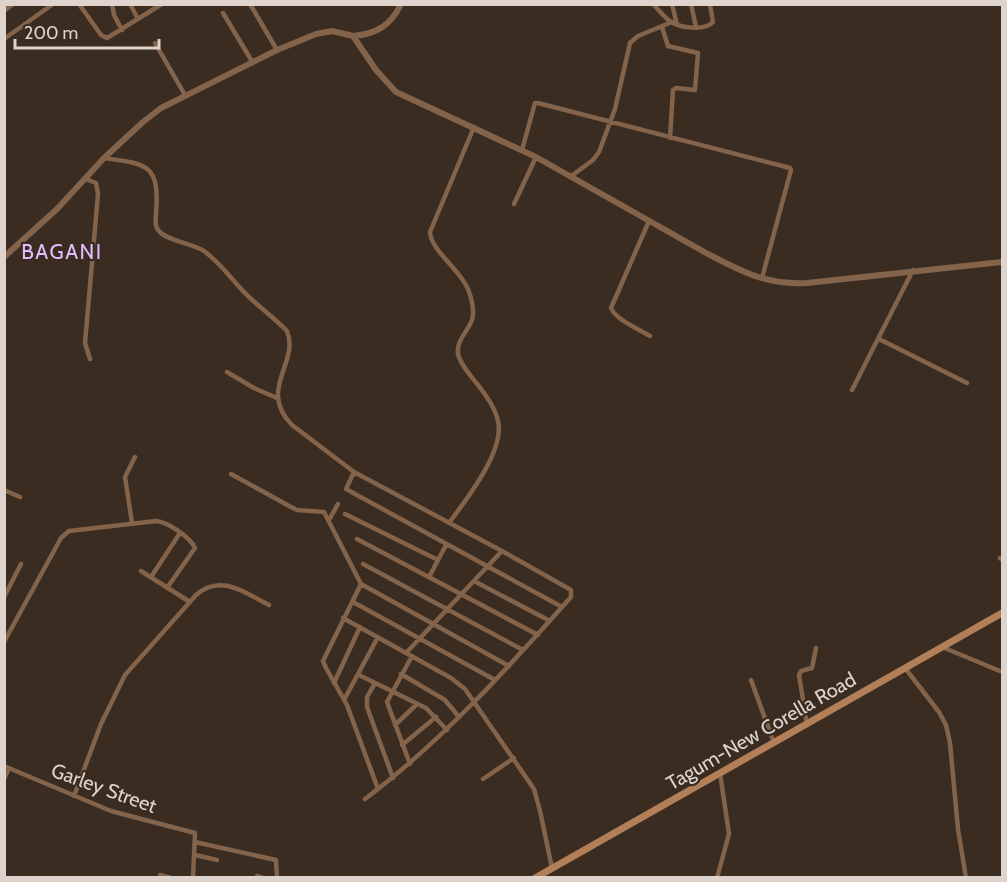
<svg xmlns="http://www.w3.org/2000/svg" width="1007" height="882" font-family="Cabin,sans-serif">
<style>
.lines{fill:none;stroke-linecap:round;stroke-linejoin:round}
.minor{stroke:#84634b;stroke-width:4.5}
.tertiary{stroke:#84634b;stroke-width:6}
.secondary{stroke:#b37f58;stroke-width:7}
.labels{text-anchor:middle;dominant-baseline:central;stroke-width:4.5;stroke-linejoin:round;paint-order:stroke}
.street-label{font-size:20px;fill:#ded4cd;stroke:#3a2c20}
.neighbourhood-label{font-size:21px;letter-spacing:1.5px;fill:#e1bbfe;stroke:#3a2c20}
</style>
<rect width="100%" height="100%" fill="#3a2c20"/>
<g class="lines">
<path class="minor" d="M79 4 101 35 107 38 162 4
M112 4 114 15 122 30
M130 4 138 19
M250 4 277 50
M653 4C659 10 664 17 671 22 681 28 705 31 713 22L710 4
M672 4 677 25
M691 4 696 27
M4 11 13 4
M223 13 253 63
M662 27 668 46 698 53 695 90 676 88 673 90 670 138
M4 39 53 4
M155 43 185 95
M522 150 535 103H538L790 168 791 170 762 278
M104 158C147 164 160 164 156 213 156 219 154 226 159 231 167 241 192 243 204 251 222 264 234 283 249 297 262 309 275 319 287 331 300 363 257 389 292 425L354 472 502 551 571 590V597C507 669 442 741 365 799
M570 177 593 160 599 152 615 109 630 43 638 36 672 22
M86 179 96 183 98 194 85 343 90 359
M514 204 536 157
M649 221 611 308C616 320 639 329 650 336
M879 339 967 383
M227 372 254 388 277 398
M852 390 913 270
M354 472 346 489 562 607
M231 474 291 507 297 510 324 512 361 584 509 666
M4 490 20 497
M345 514 438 560
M329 520 338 504
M132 523 125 477 135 457
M449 523C466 500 505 451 498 421 496 412 491 403 486 396 478 383 462 369 458 354 456 341 468 331 472 320 475 311 471 297 468 289 460 269 431 251 430 232L474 127
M357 539 538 635
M1000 558 1002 560
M363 564 523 650
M141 571 190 602
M151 577 180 533
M429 577 446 545
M474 581 550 621
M361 584 323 661 326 668 347 705 378 789
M4 597 21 564
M353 602 495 680
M343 618 451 678 465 689 534 789 540 811 552 868
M4 642 61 538 69 531 156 521C168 522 191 538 195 548L167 588
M942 647 1000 671
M406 653 502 551
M905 668 939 712 946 725 950 743 958 829 966 878
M401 674 445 700 459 717
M359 675 426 708 447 730
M751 680 774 743
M334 683 360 627
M375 683 367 697V707L393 778
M344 700 378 637
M395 725 417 704
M807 725 799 675 801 671 812 668 816 648
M402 745 436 717
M410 764 387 702 412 656
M4 766 111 811 195 833 193 878
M4 779 9 768
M483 779 514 758
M74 796 101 724 125 675 196 595C221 573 245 593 269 605
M195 842 276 860 277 878
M195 855 217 860
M160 875 171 878
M257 876 263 878
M717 878 729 834 720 773"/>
<path class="tertiary" d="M353 36C377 34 391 25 401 4
M4 257 57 209 104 158 143 122 161 108 277 50 316 34 332 31 353 36 376 70 396 92 536 157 708 254C743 272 766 285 807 283L1002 262"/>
<path class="secondary" d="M535 878 1002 613"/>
</g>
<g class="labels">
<g class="street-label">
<text transform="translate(761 731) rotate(-30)">Tagum-New Corella Road</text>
<text transform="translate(104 788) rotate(20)">Garley Street</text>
</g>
<g class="neighbourhood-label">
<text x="62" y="251">BAGANI</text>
</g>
</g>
<rect width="1007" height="882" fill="none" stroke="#ded4cd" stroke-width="12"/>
<path d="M15 39v9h144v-9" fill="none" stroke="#ded4cd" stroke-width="3"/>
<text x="24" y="39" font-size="18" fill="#ded4cd" stroke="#3a2c20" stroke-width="4.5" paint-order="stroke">200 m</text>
</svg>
